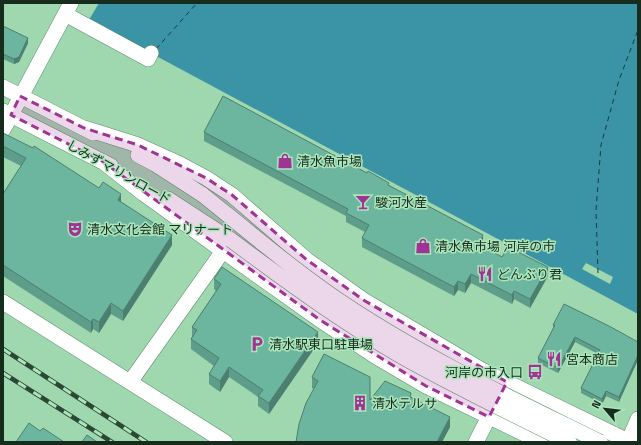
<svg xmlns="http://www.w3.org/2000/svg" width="641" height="445" font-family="'Space Grotesk','Noto Sans JP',sans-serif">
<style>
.water{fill:#3b94a5}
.pier{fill:#9fd7ae}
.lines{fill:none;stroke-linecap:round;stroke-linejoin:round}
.ferry{stroke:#1c383d;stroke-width:1;stroke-dasharray:5 4;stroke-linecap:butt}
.minor-casing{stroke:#5c916b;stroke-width:16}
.minor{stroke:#fff;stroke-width:15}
.rail-casing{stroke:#2b4834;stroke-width:4.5}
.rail{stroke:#ace5bb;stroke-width:3;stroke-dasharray:9;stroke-linecap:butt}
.minor-bridge-casing{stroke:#5c916b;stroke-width:16;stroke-linecap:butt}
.minor-bridge{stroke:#fff;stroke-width:15}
.wall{fill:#5d9d8a}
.shaded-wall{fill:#4c7f70}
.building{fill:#6cb6a0;stroke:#4c7f70}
.marked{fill:#a03494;fill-opacity:0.2;stroke:#a03494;stroke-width:3;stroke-dasharray:8 5;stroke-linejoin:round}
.labels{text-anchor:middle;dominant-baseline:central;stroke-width:3;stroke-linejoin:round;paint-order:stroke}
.poi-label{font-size:13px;fill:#162d1d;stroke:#ace5bb;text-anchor:start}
.street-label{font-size:13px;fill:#162d1d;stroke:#ace5bb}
</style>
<rect width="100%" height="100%" fill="#9fd7ae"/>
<path class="water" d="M99 3H638V314L89 20Z"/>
<path class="pier" d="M586 263 613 277 610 284 582 269Z"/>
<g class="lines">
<path class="ferry" d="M156 49 197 3
M598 273 596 210 601 145 619 80 638 30"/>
<defs>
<path id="minor" d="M65 14 148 59 151 53
M3 87 93 133
M3 111 111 166
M84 128 138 145 180 164 206 178 232 195 307 260 365 301 480 369 630 442
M3 130 71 3
M138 155 155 164 203 195
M102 161 144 194 223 251 320 320 375 356 426 386 541 442
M168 199 231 240
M3 302 225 442
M130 382 223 251
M476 442 493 409
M628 442 638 419"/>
</defs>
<use href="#minor" class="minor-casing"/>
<use href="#minor" class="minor"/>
<defs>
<path id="rail" d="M3 349 146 442
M3 373 112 442"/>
</defs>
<use href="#rail" class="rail-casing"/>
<use href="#rail" class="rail"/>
<defs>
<path id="minor-bridge" d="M203 195C249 232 295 271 344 304 425 358 513 399 600 442
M231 240C286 281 342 322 401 356 456 387 512 414 569 442"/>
</defs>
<use href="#minor-bridge" class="minor-bridge-casing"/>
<use href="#minor-bridge" class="minor-bridge"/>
</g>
<path class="wall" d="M3 26 28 43 19 62 14 64 3 59Z
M204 132 389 185 483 244 482 246 502 257 548 276 530 308 514 299 512 304 471 283 465 293 458 290 454 296 362 247V238L365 232 346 222V216L204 141Z
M3 133 121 202 172 245 123 321 111 314 99 333 93 329 91 333 3 276V194L21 166 3 157Z
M214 279 318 343 269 414 258 406V397L229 377 220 392 209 384V374L214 366 191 349V339L192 337V327L216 291 214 289Z
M553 325 638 342 619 402 606 396 602 404 581 393V388L598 354 575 342 558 373 538 363V358L553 329Z
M312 377 370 400 411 397 450 427 442 442H296L314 389 312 388Z"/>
<path class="shaded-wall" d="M28 38V43L19 62 14 64V59Z
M121 194V205L118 200Z
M172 235V245L123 321V311Z
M483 235V244L479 253V244Z
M548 267V276L530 308V299Z
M471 274V283L465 293V284Z
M458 281V290L454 296V287Z
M514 291V299L512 304V295Z
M111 303V314L99 333V322Z
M93 319V329L91 333V322Z
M318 332V343L269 414V403Z
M575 337V342L558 373V368Z
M638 355V360L619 402V397Z
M229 367V377L220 392V381Z
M606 391V396L602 404V399Z
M450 417V427L442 442H437Z"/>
<path class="building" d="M3 26 28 38 19 57 14 59 3 54Z
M223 96 367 173 368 171 389 183 388 185 483 235 479 244 502 257 508 247 548 267 530 299 514 291 512 295 471 274 465 284 458 281 454 287 362 238 369 225 346 213 348 209 204 132Z
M3 133 33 148 34 146 99 188 103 182 121 194 118 200 172 235 123 311 111 303 99 322 93 319 91 322 3 265V194L26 158 3 146Z
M222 267 318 332 269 403 258 396 263 390 229 367 220 381 209 374 219 358 191 339 197 330 192 327 221 284 214 279Z
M564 304 609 326 638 342V355L619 397 606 391 602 399 581 388 600 350 575 337 558 368 538 358 555 325H553Z
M324 354 370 377V400L385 381 411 393 410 397 450 417 437 442H296L299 424 306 403 318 381 312 377Z
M29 423 40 431 43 428 64 442H16Z
M87 435 97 442H82Z"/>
<path class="marked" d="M20 96 84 128 138 145 206 178 232 195 307 260 365 301 507 382 489 417 426 386 320 320 102 161 11 115Z"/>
<defs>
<symbol id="shop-bare" viewBox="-9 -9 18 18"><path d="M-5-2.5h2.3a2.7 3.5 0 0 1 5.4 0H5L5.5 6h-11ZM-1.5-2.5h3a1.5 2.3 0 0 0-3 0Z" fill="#a03494" stroke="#ace5bb" stroke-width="2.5" paint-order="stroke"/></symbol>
<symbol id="bar-bare" viewBox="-9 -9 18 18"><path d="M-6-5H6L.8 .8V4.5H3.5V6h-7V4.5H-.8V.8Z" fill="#a03494" stroke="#ace5bb" stroke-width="2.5" paint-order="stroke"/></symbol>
<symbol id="theatre-bare" viewBox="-9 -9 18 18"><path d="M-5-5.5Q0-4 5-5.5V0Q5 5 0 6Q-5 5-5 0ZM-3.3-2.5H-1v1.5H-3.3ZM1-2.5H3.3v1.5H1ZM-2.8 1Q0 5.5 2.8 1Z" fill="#a03494" stroke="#ace5bb" stroke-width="2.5" paint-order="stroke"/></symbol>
<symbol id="restaurant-bare" viewBox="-9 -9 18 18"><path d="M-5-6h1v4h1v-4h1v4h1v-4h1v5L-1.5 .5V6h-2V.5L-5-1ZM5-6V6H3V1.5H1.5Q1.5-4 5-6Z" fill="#a03494" stroke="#ace5bb" stroke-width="2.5" paint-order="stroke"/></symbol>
<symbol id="parking-bare" viewBox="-9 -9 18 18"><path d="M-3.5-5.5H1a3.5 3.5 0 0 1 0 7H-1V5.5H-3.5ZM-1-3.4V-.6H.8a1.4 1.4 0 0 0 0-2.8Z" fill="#a03494" stroke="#ace5bb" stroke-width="2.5" paint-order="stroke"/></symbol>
<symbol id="bus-bare" viewBox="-9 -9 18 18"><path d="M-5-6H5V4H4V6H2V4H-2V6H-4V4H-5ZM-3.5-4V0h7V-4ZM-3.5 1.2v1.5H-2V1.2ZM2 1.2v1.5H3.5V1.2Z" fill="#a03494" stroke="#ace5bb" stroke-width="2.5" paint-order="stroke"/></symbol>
<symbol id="building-bare" viewBox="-9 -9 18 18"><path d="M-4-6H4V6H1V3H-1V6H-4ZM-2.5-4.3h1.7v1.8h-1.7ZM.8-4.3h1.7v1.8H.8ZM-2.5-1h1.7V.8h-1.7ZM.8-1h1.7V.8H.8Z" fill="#a03494" stroke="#ace5bb" stroke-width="2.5" paint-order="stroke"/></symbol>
</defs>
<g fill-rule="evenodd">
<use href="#shop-bare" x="274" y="150" width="22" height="22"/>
<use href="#bar-bare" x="352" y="191" width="22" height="22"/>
<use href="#theatre-bare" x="64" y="218" width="22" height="22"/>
<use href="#shop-bare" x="412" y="235" width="22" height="22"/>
<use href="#restaurant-bare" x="474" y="263" width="22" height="22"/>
<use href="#parking-bare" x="246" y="333" width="22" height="22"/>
<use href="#restaurant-bare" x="543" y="348" width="22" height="22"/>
<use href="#bus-bare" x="524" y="361" width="22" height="22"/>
<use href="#building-bare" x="349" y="392" width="22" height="22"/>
</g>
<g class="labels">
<g class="poi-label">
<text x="297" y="161">清水魚市場</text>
<text x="375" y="202">駿河水産</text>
<text x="87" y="229">清水文化会館 マリナート</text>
<text x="435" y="246">清水魚市場 河岸の市</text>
<text x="497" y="274">どんぶり君</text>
<text x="269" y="344">清水駅東口駐車場</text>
<text x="566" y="359">宮本商店</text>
<text x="523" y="372" text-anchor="end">河岸の市入口</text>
<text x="372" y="403">清水テルサ</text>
</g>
<g class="street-label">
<text transform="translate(119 172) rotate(29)">しみずマリンロード</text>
</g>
</g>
<rect width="641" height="445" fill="none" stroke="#162d1d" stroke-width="8"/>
<g transform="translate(605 409) rotate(298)" stroke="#ace5bb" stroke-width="3" paint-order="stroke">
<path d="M0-3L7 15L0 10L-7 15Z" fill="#162d1d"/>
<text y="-6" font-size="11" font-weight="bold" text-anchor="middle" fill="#162d1d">N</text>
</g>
</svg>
